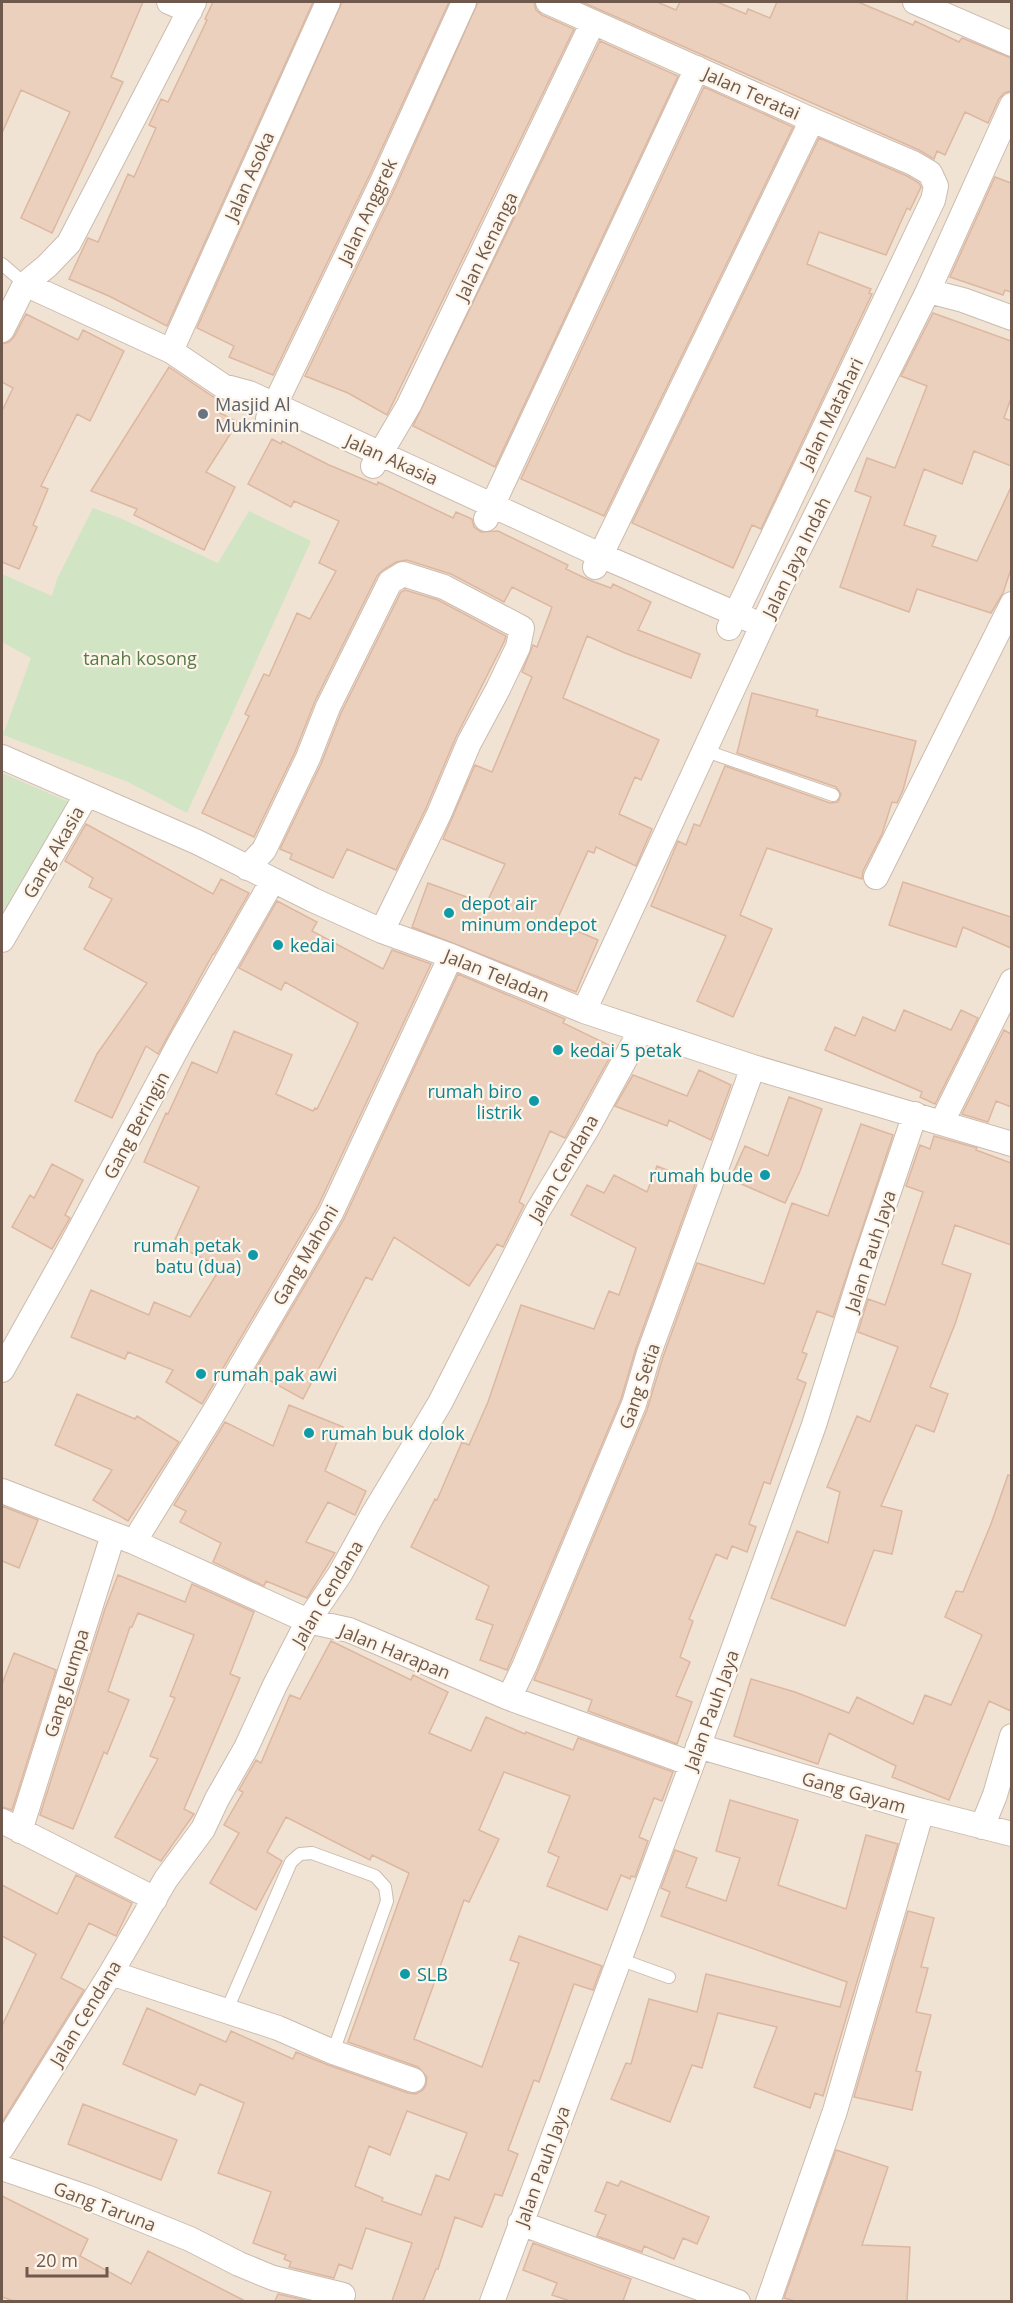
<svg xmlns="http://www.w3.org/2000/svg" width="1013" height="2303" font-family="'Open Sans',sans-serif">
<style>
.residential{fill:#f0e3d3}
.green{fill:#d1e5c4}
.building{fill:#ecd0be;stroke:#ddb7a0;stroke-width:1.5;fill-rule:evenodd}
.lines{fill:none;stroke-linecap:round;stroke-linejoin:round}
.lane-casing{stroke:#ccbbae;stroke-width:14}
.street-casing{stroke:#ccbbae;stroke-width:26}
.lane{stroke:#fff;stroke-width:12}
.street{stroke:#fff;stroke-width:24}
.worship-dot{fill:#6b7280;stroke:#fdf5e9;stroke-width:2}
.culture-dot{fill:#0f9aa8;stroke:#fdf5e9;stroke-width:2}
.labels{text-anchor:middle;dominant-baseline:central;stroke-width:4.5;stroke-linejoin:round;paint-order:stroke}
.street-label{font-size:18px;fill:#6f584c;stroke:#fdf5e9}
.worship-label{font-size:18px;fill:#5b616d;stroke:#fdf5e9;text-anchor:start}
.park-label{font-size:18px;fill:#577a48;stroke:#fdf5e9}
.culture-label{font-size:18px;fill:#0d838f;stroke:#fdf5e9;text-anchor:start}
</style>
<rect width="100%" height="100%" fill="#faf1e3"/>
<path class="residential" d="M2 2H1011V2301L2 2302Z"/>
<path class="green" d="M93 508 120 518 218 563 249 511 311 541 187 813 128 782 3 735 31 658 2 642V574L52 596 57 579Z
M2 773 74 804 2 934Z"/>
<path class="building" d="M2 2H143L111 77 123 82 52 233 21 218 70 112 21 90 2 133Z
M213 2H313L167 326 109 296 69 279 88 238 98 242 128 174 134 177 156 128 149 125 161 99 168 102 207 20 205 19Z
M342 2H449L371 172 273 375 229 357 234 346 197 328Z
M478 2H534L536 10 542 15 574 29 387 415 348 393 305 376 397 184Z
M582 2H657L676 10 680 2H717L746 14 748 9 770 18 777 2H858L913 25 915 21 959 42 962 38 1011 58V91L1004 93 999 99 988 123 965 112 945 155 937 151 934 159 919 150Z
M600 41 678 76 495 467 413 426Z
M704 87 793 127 604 516 521 479Z
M819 138 907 176 919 183 921 187 910 210 907 208 886 255 819 232 807 264 871 289 869 293 872 294 761 529 752 525 733 568 632 523Z
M995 177 1011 183V292L1005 290 1003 295 950 277Z
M933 313 1011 341V398L1004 418 1011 421V466L974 451 962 484 924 469 904 525 936 536 932 546 977 561 1011 487V569L1003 593 991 613 917 589 909 612 840 587 871 497 855 491 867 458 895 468 927 386 901 376Z
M26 314 78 340 83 330 124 351 90 421 77 414 41 486 48 489 33 525 37 527 19 569 2 562V411L13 388 2 382V344L9 342 14 337Z
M169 367 215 398 225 401 218 412 238 422 206 472 235 487 204 550 134 515 137 509 91 491Z
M272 439 281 444 282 441 329 465 377 485 378 482 453 518 456 512 472 519 474 527 481 532 498 531 568 565 566 569 589 580 611 588 613 584 651 602 638 630 700 654 691 678 625 653 587 636 563 698 659 740 641 780 635 777 619 814 652 829 636 866 596 847 594 853 588 851 556 922 598 940 576 992 412 927 428 883 486 904 505 864 443 839 475 765 492 772 532 677 522 672 533 645 537 647 552 607 512 587 504 602 451 574 407 560 396 562 383 570 377 576 315 701 295 752 254 837 202 813 249 716 245 714 264 674 269 676 297 613 310 619 336 571 319 563 339 521 294 501 291 507 248 484Z
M405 590 438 600 506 636 504 642 456 737 426 808 396 870 347 849 333 878 290 859 292 854 280 849 321 764 341 713 401 592Z
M752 693 818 710 816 716 916 741 903 790 897 803 892 802 882 834 863 871 862 879 767 848 740 915 772 929 733 1017 697 1001 726 936 651 906 678 841 686 845 694 824 700 826 725 766 830 803 838 802 841 794 836 787 737 753Z
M86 824 213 894 221 879 249 893 214 954H213L158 1054 146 1046 112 1118 75 1101 97 1054 147 983 84 949 112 899 89 887 93 878 65 861Z
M903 882 1011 917V948L963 927 956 947 889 925Z
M277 901 317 922 312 931 383 969 392 950 431 964 318 1206 202 1404 166 1382 173 1370 128 1352 125 1359 71 1337 91 1290 149 1315 154 1302 190 1317 218 1272 214 1270 217 1265 173 1244 199 1187 144 1162 166 1113 168 1114 192 1062 217 1073 234 1031 292 1055 276 1094 313 1111 315 1108 317 1109 348 1045 358 1023 285 982 281 990 239 968Z
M458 974 565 1019 563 1023 615 1048 565 1138 550 1131 519 1202 524 1205 503 1247 497 1244 469 1286 394 1237 372 1280 366 1277 303 1399 254 1372 344 1219Z
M904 1010 951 1030 961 1010 978 1018 935 1104 920 1097 922 1092 825 1050 835 1027 855 1036 863 1017 895 1031Z
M1004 1030 1011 1034V1107L996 1101 988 1122 962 1114Z
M699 1070 731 1085 711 1140 669 1120 667 1126 615 1106 633 1075 687 1096Z
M789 1097 822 1109 800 1171 785 1203 730 1179 745 1146 768 1156Z
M861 1124 893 1135 833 1317 817 1311 802 1352 807 1354 797 1379 806 1383 770 1484 764 1482 749 1524 756 1527 747 1552 732 1546 727 1559 716 1554 689 1619 693 1621 680 1657 690 1662 676 1696 692 1702 677 1744 588 1711 592 1700 534 1680 647 1410 663 1357 697 1263 764 1284 792 1203 828 1216Z
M934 1136 977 1148 976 1150 1011 1163V1245L955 1225 942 1264 971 1274 955 1324 930 1387 948 1394 934 1432 916 1425 881 1506 902 1511 892 1554 874 1550 845 1626 771 1598 797 1531 828 1543 840 1492 827 1487 857 1416 870 1422 898 1347 858 1332 868 1299 885 1305 923 1192 906 1186 920 1145 930 1149Z
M52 1164 83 1180 65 1215 70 1218 52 1249 12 1227 30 1195 34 1198Z
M657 1166 696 1182 636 1348 621 1399 507 1670 480 1660 493 1625 476 1619 489 1586 411 1547 435 1499 437 1500 462 1442 469 1445 488 1402 521 1305 594 1329 609 1291 619 1295 636 1248 571 1215 587 1185 604 1193 614 1175 647 1192Z
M77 1394 135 1419 137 1416 179 1442 128 1521 93 1500 112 1470 55 1445Z
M289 1405 343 1427 325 1471 366 1491 355 1515 328 1502 306 1542 335 1553 307 1598 266 1581 264 1586 213 1562 221 1543 180 1522 186 1511 174 1505 225 1422 273 1446Z
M1008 1475 1011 1476V1711L989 1701 949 1800 892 1777 896 1766 829 1733 818 1764 734 1736 751 1679 795 1692 849 1713 857 1697 913 1724 925 1695 951 1705 982 1635 945 1617 956 1591 963 1592 991 1524Z
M2 1506 38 1520 19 1568 2 1561Z
M118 1575 185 1602 192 1584 254 1612 230 1674 240 1678 184 1809 194 1814 161 1861 115 1837 158 1759 150 1756 175 1698 170 1696 194 1635 138 1613 132 1627H130L108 1691 129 1700 107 1754 104 1752 73 1829 40 1815 105 1609Z
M331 1641 411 1680 413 1675 448 1692 429 1733 471 1751 486 1717 525 1734 526 1732 573 1750 578 1738 673 1772 662 1801 654 1798 639 1837 648 1841 635 1877 631 1876 630 1879 621 1875 607 1910 547 1886 559 1857 548 1852 570 1796 504 1772 479 1830 499 1839 469 1902 464 1900 414 2039 482 2067 519 1963 510 1960 519 1936 602 1966 593 1990 574 1984 539 2082 534 2080 508 2150 518 2154 502 2196 495 2194 482 2227 455 2217 438 2269H436L423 2301H392L412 2243 366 2228 352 2269 339 2264 334 2278 289 2267 291 2262 284 2259 286 2255 253 2243 271 2192 218 2173 244 2103 200 2084 195 2095 123 2064 147 2008 226 2042 231 2031 293 2059 296 2052 328 2065 408 2093 416 2094 423 2090 426 2085 427 2077 418 2067 348 2042 409 1873 372 1855 370 1860 286 1817 267 1852 282 1861 256 1910 210 1883 239 1833 224 1825 243 1792 239 1790 256 1760 261 1763 290 1695 300 1699ZM407 2111 467 2133 449 2180 436 2175 421 2215 382 2201 383 2198 355 2186 369 2146 390 2155Z
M14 1653 56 1670 12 1810 2 1807V1684Z
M730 1800 798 1820 778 1885 846 1909 866 1835 898 1844 823 2096 815 2093 810 2108 754 2087 777 2027 718 2013 702 2068 692 2065 670 2122 611 2099 626 2063 631 2064 649 1999 697 2012 706 1974 840 2007 847 1982 661 1916 670 1892 661 1888 675 1850 697 1858 686 1887 726 1901 740 1858 716 1851Z
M76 1875 132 1903 116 1936 89 1923 61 1978 84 1990 2 2122V2026L36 1954 2 1936V1885L57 1914Z
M908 1911 934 1918 921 1967 928 1968 916 2012 931 2015 916 2071 921 2072 912 2110 854 2097Z
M83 2104 177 2140 161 2180 68 2144Z
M836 2150 888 2167 862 2245 910 2247 907 2301H795L784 2298Z
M621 2181 709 2217 697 2244 683 2238 674 2259 644 2246 642 2252 597 2236 606 2215 595 2211 607 2182 618 2186Z
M2 2196 88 2239 80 2256 131 2284 148 2251 245 2301H14L2 2297Z
M533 2243 631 2279 623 2301H570L552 2295 557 2283 523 2270Z
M278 2294 309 2301H275Z"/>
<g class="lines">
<defs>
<path id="lane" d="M2 264 25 284
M706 751 833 795
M619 1959 669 1977
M226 2012 291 1862 300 1854 312 1853 375 1876 385 1887 387 1901 333 2052"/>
<path id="street" d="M169 2 190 11
M548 2 812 120 913 163 930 173 936 186 933 200 729 628
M915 2 1012 44
M25 284 171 351 223 386 249 393 600 555 750 620
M928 291 963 300 1012 318
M2 330 25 284 47 266 69 243 194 2
M171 351 328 2
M268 419 384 178 464 2
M373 466 409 405 593 22
M486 519 697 68
M595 567 812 120
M2 757 197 842 313 900 382 931 451 956 584 1011 753 1067 1012 1144
M247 868 264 850 308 758 328 707 390 582 403 574 444 587 522 628 518 647 498 689 469 743 439 814 382 931
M876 877 1012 604
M2 940 87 794
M584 1011 780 587 928 291 1012 105
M942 1122 1012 981
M2 1370 65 1257 182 1039 273 880
M2 1491 134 1542 308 1621 349 1630 509 1698 692 1764
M134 1542 216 1409 331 1213 451 956
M509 1698 524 1667 634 1404 649 1353 753 1067
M698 1746 922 1811 1012 1834
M2 1821 155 1899
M982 1827 995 1795 1012 1736
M20 1831 113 1535
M111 1973 278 2028 333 2052 413 2080
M2 2148 111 1973 166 1879 203 1829 217 1799 246 1748 275 1685 308 1621 340 1574 372 1516 440 1403 537 1212 588 1127 641 1030
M2 2168 86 2197 190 2239 239 2264 273 2278 343 2295
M520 2223 738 2302
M492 2302 692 1764 814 1425 866 1259 915 1114
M768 2302 835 2111 922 1811"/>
</defs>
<use href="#lane" class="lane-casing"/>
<use href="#street" class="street-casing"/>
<use href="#lane" class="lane"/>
<use href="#street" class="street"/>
</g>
<circle class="worship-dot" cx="203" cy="414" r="6"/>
<g class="culture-dot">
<circle cx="449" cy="913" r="6"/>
<circle cx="278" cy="945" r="6"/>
<circle cx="558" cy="1050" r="6"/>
<circle cx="534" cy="1101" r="6"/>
<circle cx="765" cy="1175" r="6"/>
<circle cx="253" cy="1255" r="6"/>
<circle cx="201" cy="1374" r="6"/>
<circle cx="309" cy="1433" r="6"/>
<circle cx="405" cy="1974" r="6"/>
</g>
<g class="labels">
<g class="street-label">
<text transform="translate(752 93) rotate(24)">Jalan Teratai</text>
<text transform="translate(249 176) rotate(-66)">Jalan Asoka</text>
<text transform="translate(367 211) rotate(-65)">Jalan Anggrek</text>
<text transform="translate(486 246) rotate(-64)">Jalan Kenanga</text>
<text transform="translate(831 413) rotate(-64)">Jalan Matahari</text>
<text transform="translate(392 459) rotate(24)">Jalan Akasia</text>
<text transform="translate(796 557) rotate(-64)">Jalan Jaya Indah</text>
<text transform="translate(53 852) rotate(-60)">Gang Akasia</text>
<text transform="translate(497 975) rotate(22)">Jalan Teladan</text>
<text transform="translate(136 1125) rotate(-62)">Gang Beringin</text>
<text transform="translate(563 1168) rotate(-60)">Jalan Cendana</text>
<text transform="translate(870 1251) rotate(-72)">Jalan Pauh Jaya</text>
<text transform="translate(305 1255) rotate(-60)">Gang Mahoni</text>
<text transform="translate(639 1386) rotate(-71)">Gang Setia</text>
<text transform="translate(327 1593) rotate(-59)">Jalan Cendana</text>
<text transform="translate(395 1651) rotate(22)">Jalan Harapan</text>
<text transform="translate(66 1683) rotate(-73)">Gang Jeumpa</text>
<text transform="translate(711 1710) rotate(-70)">Jalan Pauh Jaya</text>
<text transform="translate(854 1792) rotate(16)">Gang Gayam</text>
<text transform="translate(85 2013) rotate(-59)">Jalan Cendana</text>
<text transform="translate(542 2166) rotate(-70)">Jalan Pauh Jaya</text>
<text transform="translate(105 2206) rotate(21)">Gang Taruna</text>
</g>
<g class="worship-label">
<text x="215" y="404">Masjid Al<tspan x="215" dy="21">Mukminin</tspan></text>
</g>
<g class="park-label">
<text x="140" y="658">tanah kosong</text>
</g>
<g class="culture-label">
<text x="461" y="903">depot air<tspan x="461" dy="21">minum ondepot</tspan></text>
<text x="290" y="945">kedai</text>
<text x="570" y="1050">kedai 5 petak</text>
<text x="522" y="1091" text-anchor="end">rumah biro<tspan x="522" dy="21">listrik</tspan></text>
<text x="753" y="1175" text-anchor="end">rumah bude</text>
<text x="241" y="1245" text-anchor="end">rumah petak<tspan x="241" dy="21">batu (dua)</tspan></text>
<text x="213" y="1374">rumah pak awi</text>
<text x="321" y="1433">rumah buk dolok</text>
<text x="417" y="1974">SLB</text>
</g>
</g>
<rect width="1013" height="2303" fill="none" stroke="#6f584c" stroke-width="6"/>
<path d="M27 2267v9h80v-9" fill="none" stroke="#6f584c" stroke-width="3"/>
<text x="36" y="2267" font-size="18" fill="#6f584c" stroke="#fdf5e9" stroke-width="4.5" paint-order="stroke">20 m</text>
</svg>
